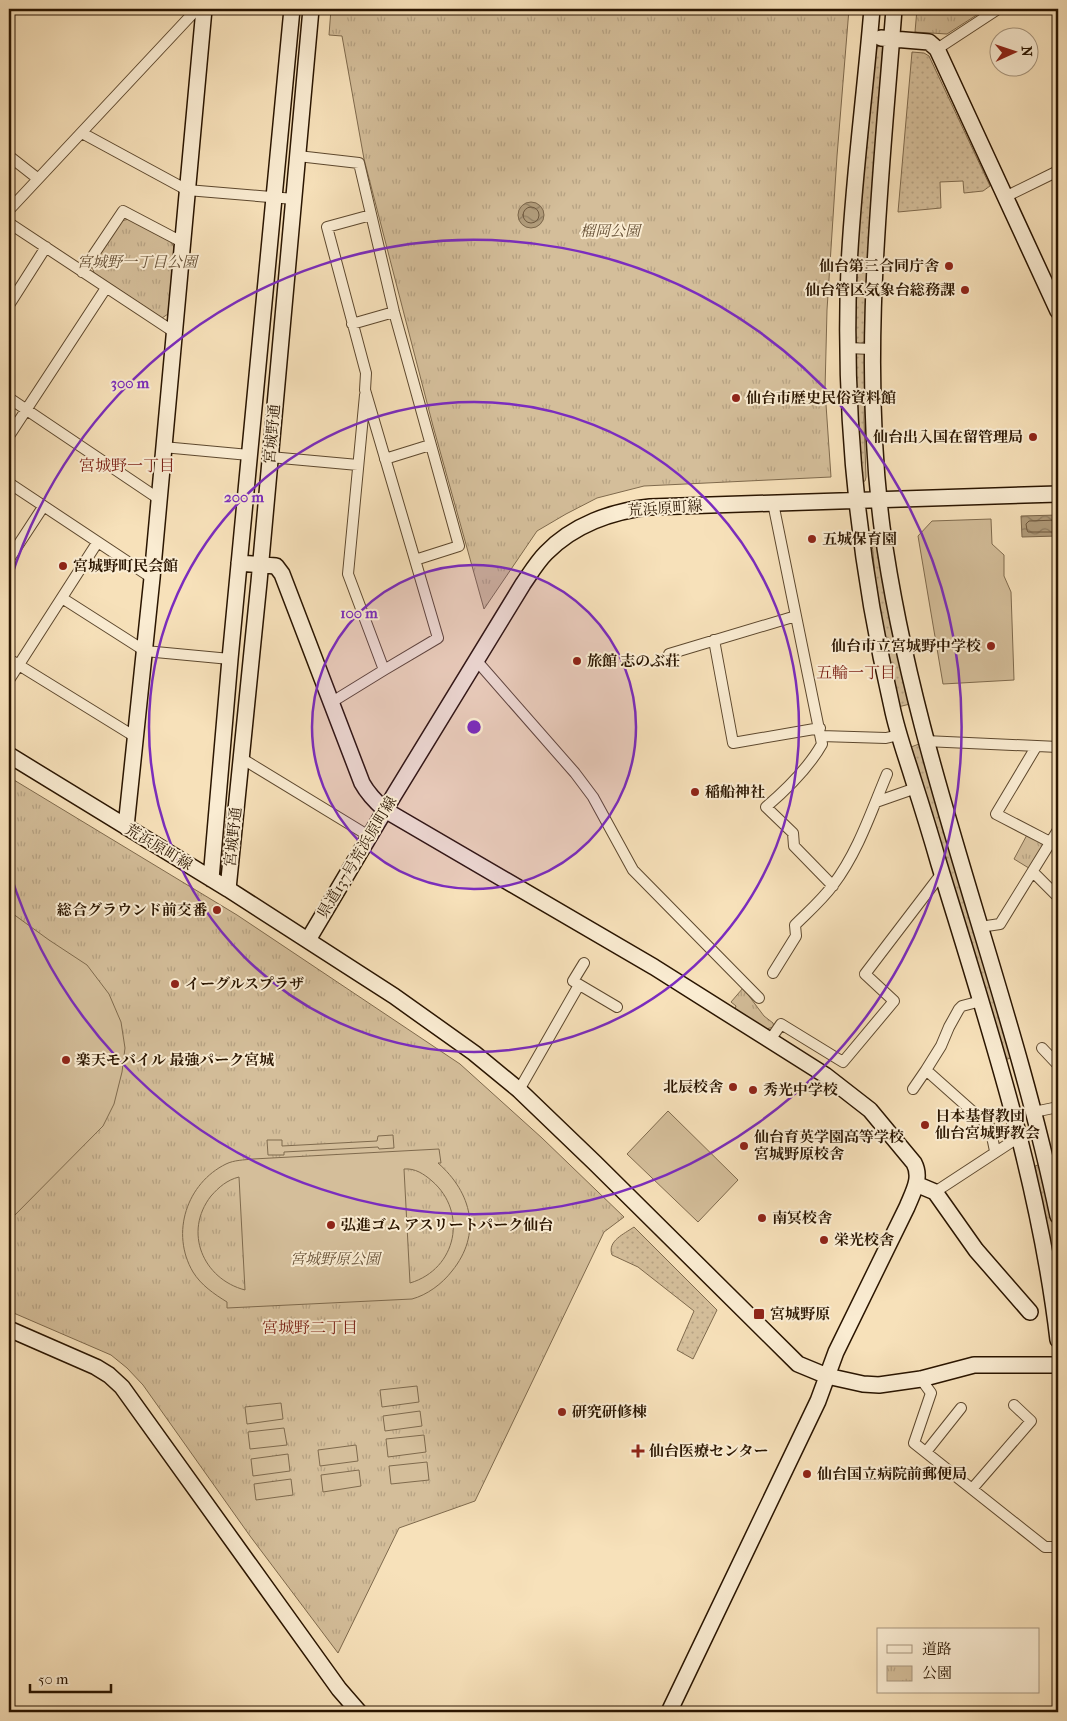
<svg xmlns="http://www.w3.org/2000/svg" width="1067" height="1721" font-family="'IM FELL French Canon','Noto Serif JP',serif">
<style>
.grass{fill:url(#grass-dots);stroke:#7f6a4d}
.park{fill:url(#park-tufts);stroke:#7f6a4d}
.pitch{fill:#d4be9a;stroke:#7f6a4d;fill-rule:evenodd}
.water{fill:url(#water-waves);stroke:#7b664a}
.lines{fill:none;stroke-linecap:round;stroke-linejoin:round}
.shore{stroke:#6e583e;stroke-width:1}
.street-casing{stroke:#5d482e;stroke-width:12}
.secondary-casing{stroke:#2a1500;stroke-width:18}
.street{stroke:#faecd2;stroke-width:10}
.secondary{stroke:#faecd2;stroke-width:15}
.ring{fill:none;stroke:#7b2cbf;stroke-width:2.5}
.poi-dot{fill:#8f2418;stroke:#faecd2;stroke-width:2}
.labels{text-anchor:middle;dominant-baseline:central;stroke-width:4;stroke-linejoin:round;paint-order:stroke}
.park-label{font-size:15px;font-style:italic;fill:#665036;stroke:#faecd2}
.poi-label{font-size:15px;font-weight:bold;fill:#2a1500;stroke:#faecd2;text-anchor:start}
.street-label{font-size:15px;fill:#2a1500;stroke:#faecd2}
.neighbourhood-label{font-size:16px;fill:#7a1f14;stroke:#faecd2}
.centre{fill:#7b2cbf;stroke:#faecd2;stroke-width:2.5}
.ring-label{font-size:15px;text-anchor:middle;font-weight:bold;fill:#7b2cbf;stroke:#faecd2;stroke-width:4;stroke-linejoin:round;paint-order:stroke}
</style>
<defs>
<pattern id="grass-dots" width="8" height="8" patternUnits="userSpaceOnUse" patternTransform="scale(1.25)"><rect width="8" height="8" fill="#d4be9a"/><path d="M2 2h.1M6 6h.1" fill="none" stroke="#b6a283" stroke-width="1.8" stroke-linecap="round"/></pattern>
<pattern id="park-tufts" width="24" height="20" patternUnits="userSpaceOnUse" patternTransform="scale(1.25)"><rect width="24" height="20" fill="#d4be9a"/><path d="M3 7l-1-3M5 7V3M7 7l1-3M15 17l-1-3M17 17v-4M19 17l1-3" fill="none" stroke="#b6a283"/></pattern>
<pattern id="water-waves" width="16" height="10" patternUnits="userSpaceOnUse" patternTransform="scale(1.25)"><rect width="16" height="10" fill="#b19c7b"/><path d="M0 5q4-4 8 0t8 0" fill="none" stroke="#907e62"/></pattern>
</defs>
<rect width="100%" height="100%" fill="#f7e1ba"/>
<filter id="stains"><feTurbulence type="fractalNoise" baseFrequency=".004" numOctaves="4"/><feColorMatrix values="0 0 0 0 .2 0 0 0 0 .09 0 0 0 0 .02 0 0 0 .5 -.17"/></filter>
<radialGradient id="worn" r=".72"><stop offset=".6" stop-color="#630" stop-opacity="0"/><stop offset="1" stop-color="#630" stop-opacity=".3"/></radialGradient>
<path class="grass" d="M880 46 884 47 869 250 866 338 864 342 860 344 854 341 855 274 873 52 876 47Z
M912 52 924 53 929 56 990 186 983 191 964 193 963 181 940 182 941 208 898 212Z
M857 353H864L866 357 864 420 866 477 865 481 862 482 858 479 855 354Z
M878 535 895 639 882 642C875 607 876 572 871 536Z
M897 648 910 704 898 707 884 651Z
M919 744 1013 1057 1005 1060 911 747Z
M1041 1164 1054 1222 1058 1286 1035 1166Z
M634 1227 717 1310 693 1359 677 1350 694 1311 638 1267 612 1255C607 1241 624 1234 634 1227Z"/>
<path class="park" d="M331 9H849L837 156 827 310 825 390 831 477 644 486 597 498 566 514 537 531 484 609 433 426 364 159 342 36 329 35Z
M917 9H986L947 34 915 32Z
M129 219 171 242 175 249 168 314 162 318 94 273 92 266 121 221Z
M9 777 237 915 460 1064 542 1138 624 1217 604 1232 475 1501 399 1528 338 1653 250 1536 143 1385 127 1368 111 1355 9 1311Z
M1028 833 1046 844 1032 870 1014 859Z
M743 988 764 1016 773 1023 774 1027 766 1029 735 1009 736 1006 731 1002Z"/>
<path class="pitch" d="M991 519 992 544 1004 555V576L1011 592 1014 680 943 684 918 536 932 521Z
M9 911 49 940 87 965 109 994 121 1022 125 1048 122 1072 114 1104 103 1126 9 1221Z
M668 1111 738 1180 698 1222 627 1154Z
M393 1135 394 1148 379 1149 378 1147 284 1152V1155H268L267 1140H282V1146L377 1141 378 1136Z
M439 1149 441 1163H438C472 1193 482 1234 452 1271 442 1284 427 1295 412 1299L227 1308V1302C214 1294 201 1285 193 1272 170 1233 187 1183 226 1164 234 1160 244 1160 253 1159ZM404 1169C415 1168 424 1174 432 1181 468 1212 457 1269 410 1283ZM239 1177 245 1290C203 1279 183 1232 211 1196 219 1187 227 1180 239 1177Z
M417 1386 419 1402 382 1407 380 1390Z
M281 1403 283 1419 247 1424 245 1407Z
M420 1411 422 1426 385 1431 383 1416Z
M284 1428 287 1445 250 1449 248 1432Z
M424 1435 426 1452 388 1457 386 1439Z
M356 1445 358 1461 320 1466 318 1450Z
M288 1454 290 1471 253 1476 251 1459Z
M427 1462 429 1480 391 1484 389 1466Z
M359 1470 361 1486 323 1492 321 1475Z
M291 1479 293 1495 256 1500 254 1484Z"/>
<path class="water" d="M518 215a13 13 0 1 1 26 0a13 13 0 1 1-26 0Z
M1058 515V536L1022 537 1021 516Z"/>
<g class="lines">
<path class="shore" d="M523 215a8 8 0 1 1 16 0a8 8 0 1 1-16 0Z
M1058 520 1029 521 1026 524 1027 530 1028 532H1058"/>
<defs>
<path id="street" d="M937 49 998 9
M82 133 187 190 294 199
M9 156 37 178
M298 156 359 163 394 312 459 546 415 560
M1005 197 1058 171
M9 210 197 9
M9 223 174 332
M82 272 123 211 182 242
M9 305 46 247
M352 324 394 312
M848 348 871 349
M365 395 348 574 384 670
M9 398 159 499
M9 436 106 288
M163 447 249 455
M270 457 358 465
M385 459 430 445
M9 483 152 578
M773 503 822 744C808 769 787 789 766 807L793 833 794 846 833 886
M9 559 43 507
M62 598 145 651 230 659
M714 640 733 743 820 728
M669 654 796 616
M9 659 137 738
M476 660 575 773 593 797 633 870 759 998
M9 680 97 543
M332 702 384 670 438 638 365 390 366 373 327 227 371 215
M821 736 886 738 899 735
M925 741 1058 747
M1036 747 996 814 1050 842
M241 758 369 836
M876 802 916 788
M1033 872 1058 897
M980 927 1000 924 1058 830
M584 963 573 981 617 1007
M773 973 796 936 795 925C808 912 822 900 833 885 858 852 871 812 887 774
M981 1001 962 1006 959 1009 949 1027 941 1046 926 1070 990 1127 995 1151
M770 1040 781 1024 843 1062 894 1001 865 974 942 873
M1042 1048 1058 1065
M913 1089 926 1070
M519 1090 579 985
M1034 1112 1058 1107
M935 1192 1019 1137
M921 1379 931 1393 914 1443 1045 1547H1058
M926 1452 961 1408
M972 1489 1031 1421 1014 1405"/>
<path id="secondary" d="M872 9C865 95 853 181 849 267 843 417 858 561 892 707 897 732 906 756 913 779 922 807 931 836 939 864 987 1021 1039 1177 1058 1340
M894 9C881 181 860 354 882 527 914 763 1010 984 1058 1216
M881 38 929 42 937 49 1058 311
M239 563 276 566 282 574 362 783C368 794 376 802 385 810L654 967 825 1075 870 1110 914 1163C922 1178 913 1192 907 1207L836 1352 818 1401 669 1712
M9 755 228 889 394 996 474 1053 519 1090 595 1163 798 1364 827 1376 863 1384 879 1385 921 1379 974 1365H1058
M126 827 152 578 204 9
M211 879 230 659 292 9
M228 889 259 582 311 9
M308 940 394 795 523 584C530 574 537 562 546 553 573 525 612 511 650 507L1058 494
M916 1184 935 1192 976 1250 1030 1312
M9 1329 96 1367 109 1375 122 1387 339 1689 359 1712"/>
</defs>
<use href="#street" class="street-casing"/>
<use href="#secondary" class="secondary-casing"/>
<use href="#street" class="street"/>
<use href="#secondary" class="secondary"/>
</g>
<circle cx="474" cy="727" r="162" fill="#7b2cbf" fill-opacity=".12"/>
<g class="ring">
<circle cx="474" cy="727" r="162"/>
<circle cx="474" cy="727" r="325"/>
<path d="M10 581A487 487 0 1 1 10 873"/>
</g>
<g class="poi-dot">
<circle cx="949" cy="266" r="5"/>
<circle cx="965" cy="290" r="5"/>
<circle cx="736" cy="398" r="5"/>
<circle cx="1033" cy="437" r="5"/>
<circle cx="812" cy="539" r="5"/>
<circle cx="63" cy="566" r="5"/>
<circle cx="991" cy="646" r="5"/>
<circle cx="577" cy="661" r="5"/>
<circle cx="695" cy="792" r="5"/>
<circle cx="217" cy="910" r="5"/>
<circle cx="175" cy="984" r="5"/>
<circle cx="66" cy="1060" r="5"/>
<circle cx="733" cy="1087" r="5"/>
<circle cx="753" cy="1090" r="5"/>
<circle cx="925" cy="1125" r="5"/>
<circle cx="744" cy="1146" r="5"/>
<circle cx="762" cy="1218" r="5"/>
<circle cx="331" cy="1225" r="5"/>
<circle cx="824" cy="1240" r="5"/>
<rect x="753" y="1308" width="12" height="12" rx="2.5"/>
<circle cx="562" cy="1412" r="5"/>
<path d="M635.5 1443.5h5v5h5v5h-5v5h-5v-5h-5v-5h5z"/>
<circle cx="807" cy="1474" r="5"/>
</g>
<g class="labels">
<g class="park-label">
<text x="610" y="231">榴岡公園</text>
<text x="137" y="262">宮城野一丁目公園</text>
<text x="335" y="1259">宮城野原公園</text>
</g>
<g class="poi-label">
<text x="939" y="266" text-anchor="end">仙台第三合同庁舎</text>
<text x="955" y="290" text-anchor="end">仙台管区気象台総務課</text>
<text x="746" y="398">仙台市歴史民俗資料館</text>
<text x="1023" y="437" text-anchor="end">仙台出入国在留管理局</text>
<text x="822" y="539">五城保育園</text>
<text x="73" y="566">宮城野町民会館</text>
<text x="981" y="646" text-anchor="end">仙台市立宮城野中学校</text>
<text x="587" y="661">旅館 志のぶ荘</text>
<text x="705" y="792">稲船神社</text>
<text x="207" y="910" text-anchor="end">総合グラウンド前交番</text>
<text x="185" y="984">イーグルスプラザ</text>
<text x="76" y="1060">楽天モバイル 最強パーク宮城</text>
<text x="723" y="1087" text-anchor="end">北辰校舎</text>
<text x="763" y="1090">秀光中学校</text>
<text x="935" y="1116">日本基督教団<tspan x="935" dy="17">仙台宮城野教会</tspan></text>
<text x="754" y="1137">仙台育英学園高等学校<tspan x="754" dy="17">宮城野原校舎</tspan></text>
<text x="772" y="1218">南冥校舎</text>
<text x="341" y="1225">弘進ゴム アスリートパーク仙台</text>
<text x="834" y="1240">栄光校舎</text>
<text x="770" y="1314">宮城野原</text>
<text x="572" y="1412">研究研修棟</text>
<text x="649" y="1451">仙台医療センター</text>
<text x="817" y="1474">仙台国立病院前郵便局</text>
</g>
<g class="street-label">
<text transform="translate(272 434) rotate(-85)">宮城野通</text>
<text transform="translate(665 508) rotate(-4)">荒浜原町線</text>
<text transform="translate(233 837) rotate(-84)">宮城野通</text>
<text transform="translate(159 847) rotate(31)">荒浜原町線</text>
<text transform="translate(357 857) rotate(-59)">県道137号荒浜原町線</text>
</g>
<g class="neighbourhood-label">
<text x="127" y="465">宮城野一丁目</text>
<text x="856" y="672">五輪一丁目</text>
<text x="310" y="1327">宮城野二丁目</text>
</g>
</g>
<circle cx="474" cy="727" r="8" class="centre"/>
<g class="ring-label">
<text x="130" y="388">300 m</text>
<text x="244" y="502">200 m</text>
<text x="359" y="618">100 m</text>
</g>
<rect width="1067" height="1721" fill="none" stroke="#f7e1ba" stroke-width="30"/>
<rect x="10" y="10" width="1047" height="1701" fill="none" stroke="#2a1500" stroke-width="2.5"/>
<rect x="15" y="15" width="1037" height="1691" fill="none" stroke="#2a1500"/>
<rect x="877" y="1628" width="162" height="65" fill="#faecd2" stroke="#a7967e"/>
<rect x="887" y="1645" width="25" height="8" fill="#faecd2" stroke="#a7967e"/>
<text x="922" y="1654" font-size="15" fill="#2a1500">道路</text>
<rect x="887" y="1666" width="25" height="15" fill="url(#park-tufts)" stroke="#a7967e"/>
<text x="922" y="1678" font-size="15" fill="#2a1500">公園</text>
<g transform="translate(1014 52) rotate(87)"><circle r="24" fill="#faecd2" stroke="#a7967e"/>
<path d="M0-4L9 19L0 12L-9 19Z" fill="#8f2418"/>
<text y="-8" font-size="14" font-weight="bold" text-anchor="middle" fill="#2a1500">N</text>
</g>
<path d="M30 1684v8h81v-8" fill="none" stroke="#2a1500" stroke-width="2.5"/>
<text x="38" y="1684" font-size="15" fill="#2a1500" stroke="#faecd2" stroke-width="4" paint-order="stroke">50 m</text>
<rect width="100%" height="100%" filter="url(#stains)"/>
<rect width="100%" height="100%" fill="url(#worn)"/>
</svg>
